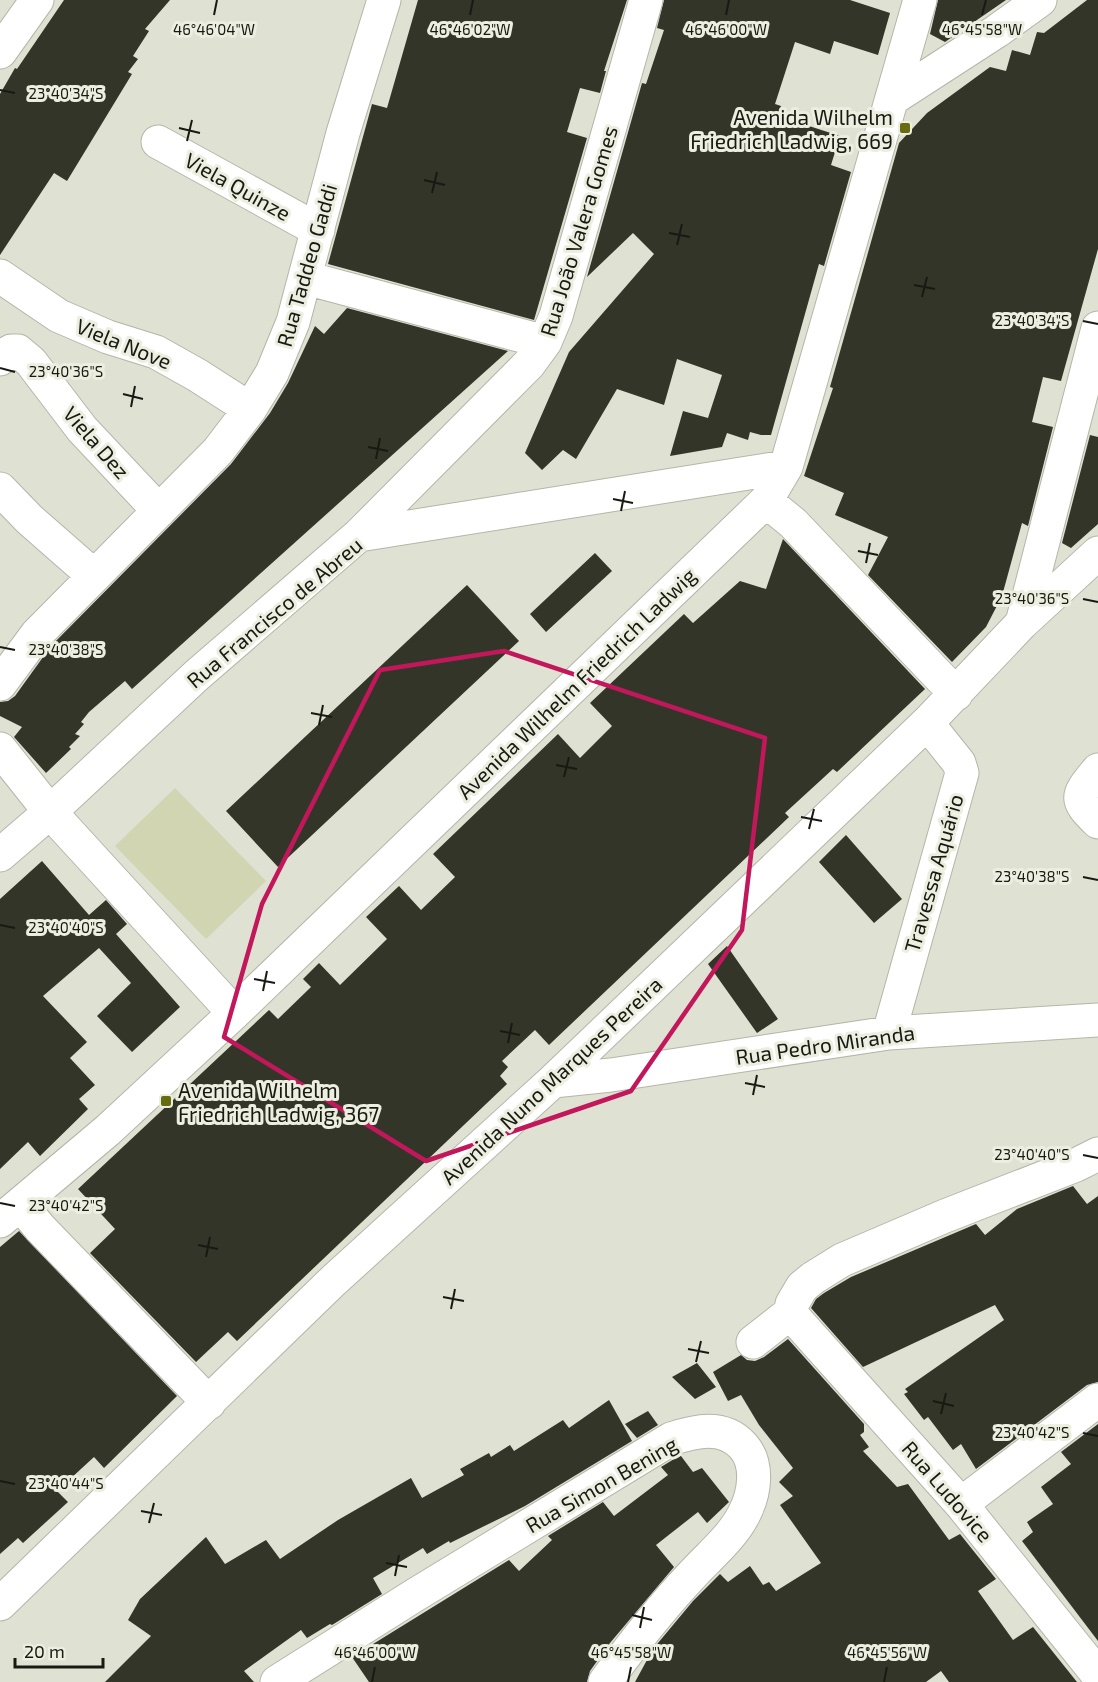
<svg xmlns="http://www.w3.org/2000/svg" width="1098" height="1682" font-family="'Exo 2',sans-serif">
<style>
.green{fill:#d1d5b2}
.building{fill:#343529}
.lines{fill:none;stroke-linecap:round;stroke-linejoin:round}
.minor-casing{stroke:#b4b6a7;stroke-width:35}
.minor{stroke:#fff;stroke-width:33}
.marked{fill:none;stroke:#c2185b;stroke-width:4.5;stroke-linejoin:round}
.ticks{fill:none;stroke:#191914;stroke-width:2}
.poi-dot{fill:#666c0f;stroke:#eceedf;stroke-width:2}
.labels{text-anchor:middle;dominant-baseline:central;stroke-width:6;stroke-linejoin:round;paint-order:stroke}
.poi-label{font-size:21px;fill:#191914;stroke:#eceedf;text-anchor:end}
.street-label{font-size:21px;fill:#191914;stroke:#eceedf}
.ticks-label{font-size:15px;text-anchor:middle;fill:#191914;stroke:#eceedf;stroke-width:6;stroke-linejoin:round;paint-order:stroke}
</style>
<rect width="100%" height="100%" fill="#dfe1d2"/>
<path class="green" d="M175 788 266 881 206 939 115 846Z"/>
<path class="building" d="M64 0H170L145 29 149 31 133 56 138 59 128 72 132 74 67 181 54 173 0 255V94L15 68 17 69Z
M418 0H627L604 71H606L600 93 580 88 567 132 587 138 534 320 328 264 372 104 387 108Z
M664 0H850L890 13 878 55 834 41 830 54 795 42 775 104 781 106 778 116 840 136 831 165 851 172 824 266 819 264 771 435H761L750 432 748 440 727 433 722 447 670 456 683 411 708 418 722 375 677 359 664 405 617 389 576 459 563 450 542 470 525 453 569 352 654 254 633 233 587 277 642 83 646 84 664 30 657 28Z
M938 0H1006L945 42 930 34Z
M1087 0H1098V249L1061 381 1043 377 1032 422 1053 427 1028 526 1022 523 1002 596 986 627 952 662 868 575 888 537 835 515 844 493 804 476 833 388 830 387 899 143 927 113 990 67 1006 71 1012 50 1030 55 1037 32 1044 33Z
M347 308 508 351 132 689 125 681 89 712 81 722 84 724 75 734 80 736 69 747 71 749 46 773 14 737 22 727 0 716V702L8 701 15 696 51 646 231 464 270 413 288 383 315 326 324 334Z
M1090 435 1098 437V524L1071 548 1062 543Z
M783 539 925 689 837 772 833 769 785 813 789 817 549 1045 535 1030 502 1061 508 1067 500 1076 507 1084 237 1341 228 1332 196 1362 90 1253 115 1229 78 1189 269 1010 278 1019 311 987 303 979 319 963 340 985 387 939 366 917 399 886 421 910 455 877 433 854 558 734 580 758 612 726 590 703 684 614 693 623 740 581 766 589Z
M595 553 612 571 546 632 530 614Z
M467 585 519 641 278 867 226 811Z
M846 835 902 899 874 923 819 862Z
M42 861 89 915 106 900 127 924 116 934 180 1007 132 1052 97 1016 131 983 99 948 43 996 87 1042 70 1058 95 1085 79 1099 88 1109 40 1156 28 1142 0 1169V899Z
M727 946 778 1019 757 1033 708 964Z
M1073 1186 1087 1204 1098 1196V1382L1087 1385 976 1469 961 1444 953 1450 928 1417 924 1420 904 1394 908 1392 905 1389 1004 1320 995 1305 863 1367 811 1308 816 1299 824 1293 851 1277 976 1224 985 1235 1017 1209Z
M19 1231 177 1396 104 1468 94 1457 57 1491 68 1502 23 1543 18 1538 0 1554V1247Z
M788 1339 864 1424V1432L860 1435 869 1447 863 1451 897 1487 908 1484 949 1540 960 1534 996 1579 978 1591 1013 1640 1033 1627 1077 1682H949L941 1671 926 1682H635L653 1649 693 1601 720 1574 728 1582 750 1566 763 1585 769 1582 776 1591 821 1563 780 1505 793 1496 779 1482 793 1468 759 1425 741 1395 728 1401 713 1372 741 1355 747 1360 755 1361 764 1357Z
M697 1363 716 1387 695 1399 672 1377Z
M609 1400 632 1441 525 1506 450 1543 449 1541 427 1554 423 1548 373 1578 382 1594 332 1625 330 1624 307 1638 301 1630 244 1671 254 1682H105L151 1636 128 1620 140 1599 206 1537 225 1564 266 1540 280 1559 338 1520 411 1478 422 1498 464 1475 460 1469 489 1453 491 1457 510 1445 514 1451 563 1420 569 1428Z
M648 1411 658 1425 637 1438 625 1424Z
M1098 1424V1641L1022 1541 1033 1532 1027 1522 1053 1504 1041 1487 1071 1464 1061 1452Z
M679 1456H681L693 1472 702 1468 729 1502 707 1523 698 1512 656 1545 674 1567 610 1643 590 1671 587 1682H369L352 1657 509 1560 519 1571 552 1540 548 1536 603 1502 614 1516 668 1475 661 1467Z"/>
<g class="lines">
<defs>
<path id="minor" d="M0 52 37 0
M892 99 997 31 1040 0
M158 142 318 230
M0 276 59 316 108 337 156 352 197 375 250 409
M306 278 545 342
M0 359 11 351H18L31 362 82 429 159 511
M0 489 29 519 94 576
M766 501 793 523 956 694
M359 535 786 467
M1022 623 1098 328
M0 684 37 634 218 451 250 409 272 373 293 322 343 133 384 0
M0 749 50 812 224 1002 232 1015
M1098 770C1077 796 1073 798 1098 822
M0 855 50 812 197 675 359 535 529 364 545 342 556 316 646 0
M889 1033 962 773 959 763 927 723
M553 1081 611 1075 889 1033 1098 1020
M21 1205 40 1228 209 1403
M0 1221 108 1130 232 1015 766 501 786 467 920 0
M790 1313 961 1504 1098 1675
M753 1342 790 1313 792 1304 802 1287 813 1278 842 1260 945 1216 1076 1165 1098 1154
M961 1504 1098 1400
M0 1604 333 1281 553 1081 927 723 1022 623 1098 553
M277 1682 415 1595 671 1439C695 1431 723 1424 743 1446 759 1464 755 1493 744 1514 732 1538 709 1556 691 1576 660 1609 632 1645 605 1682"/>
</defs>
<use href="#minor" class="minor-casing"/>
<use href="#minor" class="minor"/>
</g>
<path class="marked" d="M504 651 765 738 742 930 631 1091 426 1161 224 1037 262 904 380 670Z"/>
<path class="ticks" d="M214 15 217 0M470 15 473 0M726 15 729 0M982 15 986 0M0 90 15 93M179 128 200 133M187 141 192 120M424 180 445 185M432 193 437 172M669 233 690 237M677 245 682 224M914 285 935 289M922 297 927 277M1083 321 1098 324M0 368 15 372M123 394 143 399M131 407 135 386M368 447 388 451M376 459 380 438M613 499 633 503M621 511 625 491M858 551 878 555M866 563 870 543M1083 599 1098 602M0 647 15 650M311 713 332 717M319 725 323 705M556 765 577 769M564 777 569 757M801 817 822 821M809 829 814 809M1083 877 1098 880M0 925 15 928M254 979 275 983M263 991 267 971M500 1031 520 1035M508 1043 512 1023M745 1083 765 1087M753 1095 757 1075M1083 1155 1098 1158M0 1203 15 1206M198 1245 218 1249M206 1257 210 1237M443 1297 464 1301M451 1309 455 1289M688 1349 709 1353M696 1362 701 1341M933 1401 954 1406M941 1414 946 1393M1083 1433 1098 1436M0 1481 15 1484M141 1511 162 1515M149 1523 154 1503M386 1563 407 1567M395 1576 399 1555M632 1615 652 1620M640 1628 644 1607M372 1682 375 1667M628 1682 631 1667M884 1682 887 1667"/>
<g class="poi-dot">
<rect x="899" y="122" width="12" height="12" rx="3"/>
<rect x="160" y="1095" width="12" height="12" rx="3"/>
</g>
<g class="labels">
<g class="poi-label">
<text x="893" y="116">Avenida Wilhelm<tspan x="893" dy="24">Friedrich Ladwig, 669</tspan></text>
<text x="178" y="1089" text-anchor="start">Avenida Wilhelm<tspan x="178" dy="24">Friedrich Ladwig, 367</tspan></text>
</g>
<g class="street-label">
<text transform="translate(238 186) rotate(29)">Viela Quinze</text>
<text transform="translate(578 231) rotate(-73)">Rua João Valera Gomes</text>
<text transform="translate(306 265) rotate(-74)">Rua Taddeo Gaddi</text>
<text transform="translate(124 343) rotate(22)">Viela Nove</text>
<text transform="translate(97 442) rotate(49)">Viela Dez</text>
<text transform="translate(274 612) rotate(-40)">Rua Francisco de Abreu</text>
<text transform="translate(576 683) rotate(-44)">Avenida Wilhelm Friedrich Ladwig</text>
<text transform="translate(933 873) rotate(-74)">Travessa Aquário</text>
<text transform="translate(825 1044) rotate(-8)">Rua Pedro Miranda</text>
<text transform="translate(551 1080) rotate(-43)">Avenida Nuno Marques Pereira</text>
<text transform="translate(601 1484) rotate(-30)">Rua Simon Bening</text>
<text transform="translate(948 1491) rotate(49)">Rua Ludovice</text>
</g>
</g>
<g class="ticks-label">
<text x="214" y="35">46°46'04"W</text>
<text x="470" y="35">46°46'02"W</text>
<text x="726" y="35">46°46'00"W</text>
<text x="982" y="35">46°45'58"W</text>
<text x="66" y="99">23°40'34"S</text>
<text x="1032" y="326">23°40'34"S</text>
<text x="66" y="377">23°40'36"S</text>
<text x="1032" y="604">23°40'36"S</text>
<text x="66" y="655">23°40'38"S</text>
<text x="1032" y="882">23°40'38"S</text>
<text x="66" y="933">23°40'40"S</text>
<text x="1032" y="1160">23°40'40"S</text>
<text x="66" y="1211">23°40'42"S</text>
<text x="1032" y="1438">23°40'42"S</text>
<text x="66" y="1489">23°40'44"S</text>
<text x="375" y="1658">46°46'00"W</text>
<text x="631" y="1658">46°45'58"W</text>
<text x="887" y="1658">46°45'56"W</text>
</g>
<path d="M15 1658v9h88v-9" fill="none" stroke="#191914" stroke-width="3"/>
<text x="24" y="1658" font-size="18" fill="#191914" stroke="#eceedf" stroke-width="4.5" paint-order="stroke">20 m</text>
</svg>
